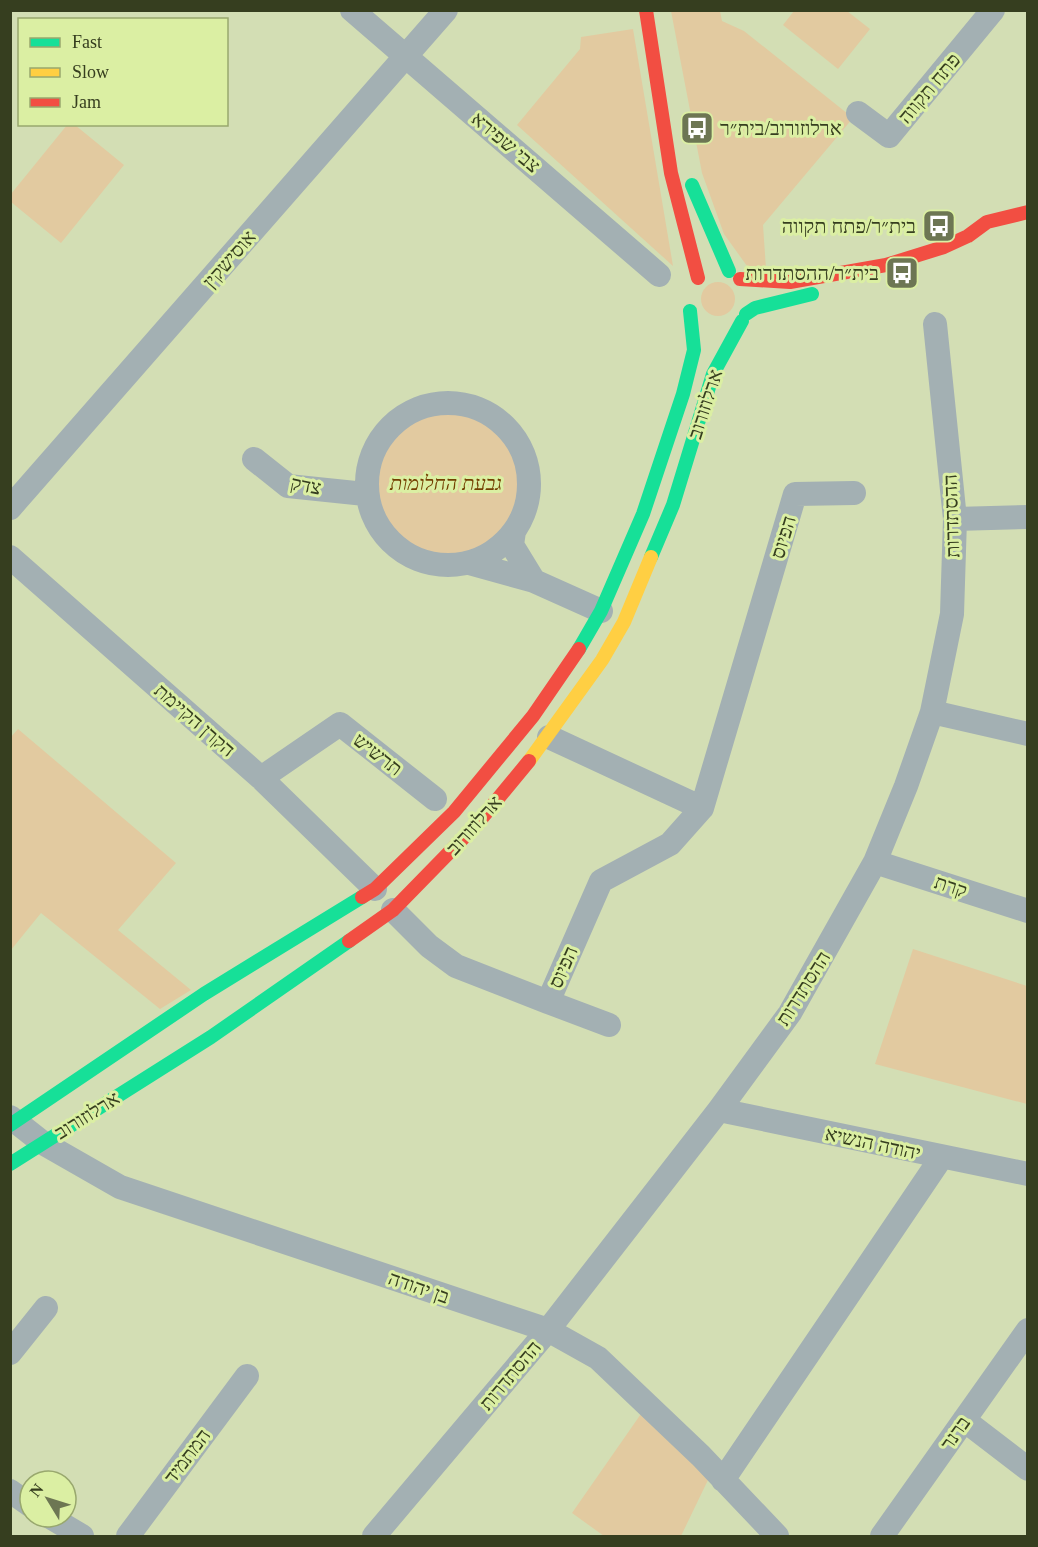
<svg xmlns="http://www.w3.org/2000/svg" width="1038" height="1547" font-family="'Times New Roman','Noto Sans Hebrew',serif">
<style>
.green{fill:#e2caa0}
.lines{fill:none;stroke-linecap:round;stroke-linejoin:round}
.street{stroke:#a3b0b3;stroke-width:24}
.fast{stroke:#16e098;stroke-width:14}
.slow{stroke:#ffcf43;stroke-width:14}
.jam{stroke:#f24e42;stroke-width:14}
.labels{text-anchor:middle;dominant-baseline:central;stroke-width:6;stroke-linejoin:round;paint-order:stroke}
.street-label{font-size:20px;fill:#363e1f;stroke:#dbefa3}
.poi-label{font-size:20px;fill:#363e1f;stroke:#dbefa3;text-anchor:end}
.park-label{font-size:20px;font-style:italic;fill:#743f01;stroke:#dbefa3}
</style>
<rect width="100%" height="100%" fill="#d3deb4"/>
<path class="green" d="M671 11H720L722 21 744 31 853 118 763 225 766 269 747 266 724 234 702 173Z
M794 11H847L870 29 838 69 783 25Z
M633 29 673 266 517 125 580 49 581 37Z
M67 125H75L124 165 61 243 11 202V194Z
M701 299a17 17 0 1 1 34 0a17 17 0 1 1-34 0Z
M374 483a73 73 0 1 1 146 0a73 73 0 1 1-146 0Z
M18 729 176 863 118 930 191 990 160 1009 41 913 11 950 10 738Z
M913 949 1027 986V1104L875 1064Z
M643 1411 708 1480 681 1536H604L572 1513Z"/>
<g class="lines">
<path class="street" d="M352 10 659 275
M858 113 889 136 993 10
M367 484a81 81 0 1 1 162 0a81 81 0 1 1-162 0Z
M254 459 288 486 365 494
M10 508 446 10
M955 519 1028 517
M514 531 512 545 534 581
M10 557 261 778 375 889
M469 563 534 581 601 611
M932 712 1028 734
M261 778 340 724 435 799
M702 808 795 494 854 493
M875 862 1028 911
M393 910 429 946 456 966 548 1002 601 881 670 844 702 808 549 737
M548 1002 609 1025
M719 1110 1028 1174
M10 1117 43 1143 120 1187 548 1330 598 1358 701 1456 777 1536
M10 1353 46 1308
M964 1420 1028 1469
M723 1480 941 1158
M10 1491 30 1505
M50 1517 82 1536
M128 1536 247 1376
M374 1536 548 1330 719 1110 790 1013 875 862 906 786 932 712 952 614 955 519 935 324
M882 1536 1028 1330"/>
<path class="fast" d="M692 185 729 271
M746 314 755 308 812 294
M651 557 673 505 713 374 742 321
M579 649 601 611 643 514 683 394 694 350 690 311
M10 1125 204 994 362 897
M10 1164 211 1037 349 941"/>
<path class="slow" d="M529 761 602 660 624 622 651 557"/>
<path class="jam" d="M646 10 671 173 698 278
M740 279 790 282 886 265 944 247 968 236 987 222 1028 212
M362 897 375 889 454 812 533 716 579 649
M349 941 393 910 477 824 529 761"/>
</g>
<defs>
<symbol id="bus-square" viewBox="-11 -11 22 22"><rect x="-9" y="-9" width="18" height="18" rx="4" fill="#6d7653" stroke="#dbefa3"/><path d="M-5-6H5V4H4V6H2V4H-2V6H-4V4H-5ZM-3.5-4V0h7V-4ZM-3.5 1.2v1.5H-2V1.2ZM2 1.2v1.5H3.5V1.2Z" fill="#fff"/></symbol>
</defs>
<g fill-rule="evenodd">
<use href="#bus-square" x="678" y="109" width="38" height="38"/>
<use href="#bus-square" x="920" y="207" width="38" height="38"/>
<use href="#bus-square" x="883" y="254" width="38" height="38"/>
</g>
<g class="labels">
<g class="street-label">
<text transform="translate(929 88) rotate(-50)">פתח תקווה</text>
<text transform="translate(506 142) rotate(40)">צבי שפירא</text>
<text transform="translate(229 259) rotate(-49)">אוסישקין</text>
<text transform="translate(705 404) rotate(-72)">ארלוזורוב</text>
<text transform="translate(306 485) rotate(11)">צדק</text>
<text transform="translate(951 516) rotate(-92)">ההסתדרות</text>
<text transform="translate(783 537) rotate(-73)">הפיוס</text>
<text transform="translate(195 720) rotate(41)">הקרן הקיימת</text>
<text transform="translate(378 754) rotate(38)">תרשיש</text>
<text transform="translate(474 825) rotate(-48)">ארלוזורוב</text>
<text transform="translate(951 886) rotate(18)">קרת</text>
<text transform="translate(563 967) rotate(-66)">הפיוס</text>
<text transform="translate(803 988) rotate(-58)">ההסתדרות</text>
<text transform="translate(87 1115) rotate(-32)">ארלוזורוב</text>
<text transform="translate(873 1143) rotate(12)">יהודה הנשיא</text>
<text transform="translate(419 1287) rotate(19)">בן יהודה</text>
<text transform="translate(510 1375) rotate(-50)">ההסתדרות</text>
<text transform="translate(955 1433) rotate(-55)">ברנר</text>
<text transform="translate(187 1456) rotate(-53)">המתמיד</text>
</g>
<g class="poi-label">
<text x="720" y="128" text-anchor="start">ארלוזורוב/בית״ר</text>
<text x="916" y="226">בית״ר/פתח תקווה</text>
<text x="879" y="273">בית״ר/ההסתדרות</text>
</g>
<g class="park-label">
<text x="446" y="483">גבעת החלומות</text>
</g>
</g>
<rect width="1038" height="1547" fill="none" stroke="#363e1f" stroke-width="24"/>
<rect x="18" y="18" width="210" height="108" fill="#dbefa3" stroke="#99a86e" stroke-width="1.5"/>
<rect x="30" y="38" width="30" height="9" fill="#16e098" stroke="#99a86e" stroke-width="1.5"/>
<text x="72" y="48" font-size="18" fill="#363e1f">Fast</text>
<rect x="30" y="68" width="30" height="9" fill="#ffcf43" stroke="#99a86e" stroke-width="1.5"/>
<text x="72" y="78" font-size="18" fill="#363e1f">Slow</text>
<rect x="30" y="98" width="30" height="9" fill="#f24e42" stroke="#99a86e" stroke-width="1.5"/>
<text x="72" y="108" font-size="18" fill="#363e1f">Jam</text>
<g transform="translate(48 1499) rotate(308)"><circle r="28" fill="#dbefa3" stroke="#99a86e" stroke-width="1.5"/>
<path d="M0-4.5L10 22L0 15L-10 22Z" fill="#6d7653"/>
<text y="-9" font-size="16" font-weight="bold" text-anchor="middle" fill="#363e1f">N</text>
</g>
</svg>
